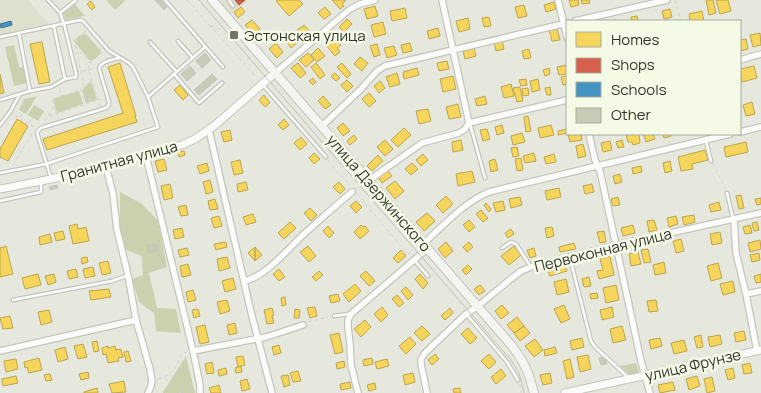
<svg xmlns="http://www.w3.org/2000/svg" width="761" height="393" font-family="Manrope,sans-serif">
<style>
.built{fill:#dce0cd}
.green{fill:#cad1af}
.homes{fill:#f6d55c;stroke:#bca54e}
.shops{fill:#d6604d;stroke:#a55344}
.schools{fill:#4393c3;stroke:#3e7796}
.building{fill:#c8ccb6;stroke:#c3c5be}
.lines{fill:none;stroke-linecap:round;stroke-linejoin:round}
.service-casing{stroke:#c4c5bd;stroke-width:5}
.minor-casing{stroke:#c4c5bd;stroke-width:8}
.tertiary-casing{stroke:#c4c5bd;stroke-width:9}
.secondary-casing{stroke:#c4c5bd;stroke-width:10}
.path{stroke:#d3d4d1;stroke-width:1;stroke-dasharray:4 2.5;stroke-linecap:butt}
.service{stroke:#fbfcfa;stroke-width:2.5}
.minor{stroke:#fbfcfa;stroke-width:5.5}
.tertiary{stroke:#fbfcfa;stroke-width:7}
.secondary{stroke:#f4f5f0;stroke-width:8}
.tram{stroke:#c1c1bf;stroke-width:1}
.poi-dot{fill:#72746c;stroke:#f5fae7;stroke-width:2}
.labels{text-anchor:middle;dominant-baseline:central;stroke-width:5;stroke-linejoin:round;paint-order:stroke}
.poi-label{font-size:15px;fill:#33352e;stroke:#f5fae7;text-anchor:start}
.street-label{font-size:15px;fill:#33352e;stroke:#f5fae7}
</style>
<rect width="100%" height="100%" fill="#e6e8de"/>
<path class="built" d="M0 0H28L49 25 0 35Z
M219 0H248L231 14Z"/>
<path class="green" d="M106 0H124L125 1 115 10Z
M75 4 85 16 65 20 64 13Z
M84 33 87 35 101 51 100 54 92 61 89 60 75 42 76 39Z
M14 45 19 67H24L27 83 14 86 5 47Z
M91 81 97 100 86 103 82 90Z
M79 91 83 104 57 113 53 99Z
M37 96 26 114 19 110 24 99Z
M34 105 44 111 38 121 28 115Z
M120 192 142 204 158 221 167 267 149 273 157 308 176 309 181 333 156 331 154 313 139 302 132 279 143 275 142 256 126 250 120 226Z
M186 356 195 393H163V392Z
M636 363 639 372 636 374 631 376 620 366Z"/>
<path class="homes" d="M277 0H299L303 4 289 16 276 1Z
M332 0H346L342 4 344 6 340 9Z
M569 0H578L579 5 571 7Z
M581 0H589L590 3 582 4Z
M706 0H713L716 13 709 15Z
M716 0H728L731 11 720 14Z
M91 1 95 7 92 10 87 4Z
M554 2 556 9 546 12 544 5Z
M524 5 527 16 518 18 515 7Z
M375 6 378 16 367 19 364 9Z
M241 7 245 12 238 18 234 12Z
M325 7 331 14 324 19 318 13Z
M405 8 407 18 392 21 390 11Z
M670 9 672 17 664 19 662 11Z
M702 11 704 21H690L689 14Z
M637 16 638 21H631V17Z
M489 17 491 26 484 27 482 18Z
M468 18 470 29 459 32 456 21Z
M347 19 352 24 344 32 339 27Z
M252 20 260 29 253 35 245 25Z
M383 22 386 34 374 37 371 25Z
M304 25 314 36 307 42 297 30Z
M438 28 440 36 429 39 427 31Z
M557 28 560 40 552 41 549 30Z
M760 33 761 45 753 47 750 35Z
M261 34 265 38 261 41 257 37Z
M292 34 299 41 291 48 285 40Z
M332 36 341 45 337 48 340 52 335 56 324 43Z
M746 39 748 49 740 51V40Z
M502 41 504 49 496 51 494 42Z
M42 42 50 82 39 84 30 44Z
M276 43 283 52 277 58 269 49Z
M410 43 412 51 403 53 401 45Z
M377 44 380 55 374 57 370 46Z
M394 46 397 55 387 58 384 48Z
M318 48 325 56 317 62 311 55Z
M474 48 476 56 465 59 463 51Z
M529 49 531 58 524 59 522 51Z
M308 53 314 60 306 67 299 60Z
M360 57 368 63 362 71 354 64Z
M447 61 449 69 439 71 437 63Z
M120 63 136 116H135L137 122 47 150 43 139 123 113 108 67Z
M298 63 306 73 300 78 291 68Z
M316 63 325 75 320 79 311 67Z
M342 63 351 74 347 78 337 67Z
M567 65V74L559 75 557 67Z
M754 66 757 78 742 82 740 69Z
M417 68 419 75 404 79 403 72Z
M549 68 550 74 545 76 543 70Z
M335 73 340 78 336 81 331 76Z
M397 73 400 84 390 87 386 77Z
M0 74 4 93 0 94Z
M453 76 456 89 443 92 440 79Z
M567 76V84L563 85 561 77Z
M313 78 316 82 313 85 309 81Z
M526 79 527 85 521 86 519 80Z
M538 79 540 90 532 92 530 81Z
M347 80 353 86 347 92 341 85Z
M380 81 385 88 379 93 374 86Z
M511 84 514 96 504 98 501 87Z
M180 85 188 95 183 100 174 90Z
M520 87 523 101 517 102 513 88Z
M550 87 551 95H547L545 88Z
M528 88 529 95 523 96 522 89Z
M369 93 376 101 369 107 362 99Z
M264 95 270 103 265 107 259 100Z
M323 96 331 105 325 109 318 101Z
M485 96 487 104 477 106 475 99Z
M752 102 755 114 746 116 743 105Z
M458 104 461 117 449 119 446 107Z
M428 109 431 121 419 124 416 111Z
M528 116 531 131 526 132 524 117Z
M17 119 28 126 8 161 0 157V149Z
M284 119 289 125 283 130 278 125Z
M343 123 350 131 343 136 337 128Z
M502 125 504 133 497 135 495 127Z
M551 125 554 135 540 138 538 128Z
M404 128 411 135 398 147 391 140Z
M487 129 490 139 483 141 480 130Z
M567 129V133L558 135V131Z
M230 130 232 140 224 142 221 132Z
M522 133 525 142 513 145 511 136Z
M576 134H581L582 140 570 142 568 135Z
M626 134H639L640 143 633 145 632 142H628Z
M650 134H653L655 139 646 142 644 135Z
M663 134H671V136L664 138Z
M354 135 357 139 350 145 347 141Z
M301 137 307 144 300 150 294 143Z
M385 140 393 149 385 156 377 147Z
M461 140 463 150 453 152 452 142Z
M622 140 624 147 618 148 616 142Z
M610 141 612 150 603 152 601 143Z
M746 142 748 152 726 157 724 147Z
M583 144 586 156 578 158 576 146Z
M517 147 519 156 513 157 511 148Z
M705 150 708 160 692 164 693 169 681 171 678 157Z
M184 151 185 155 179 157 178 152Z
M314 153 320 159 314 164 309 158Z
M534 153 536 161 525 163 523 156Z
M423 154 428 160 421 166 416 160Z
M554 154 556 162 546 164 544 157Z
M378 155 383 161 372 171 367 166Z
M521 158 523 170 517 171 515 159Z
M164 159 167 170 158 172 155 161Z
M495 159 498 170 491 172 489 161Z
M240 160 243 173 234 175 231 162Z
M670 161 672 171 665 173 663 163Z
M207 163 209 171 200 174 197 166Z
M412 163 418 169 411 175 405 169Z
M641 166 642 172 633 174 632 168Z
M387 170 392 176 382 183 378 177Z
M472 171 475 182 458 186 456 174Z
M620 174 622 182 615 184 613 176Z
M210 180 213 192 206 194 203 182Z
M395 181 404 191 395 199 386 188Z
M246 182 248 190 238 192 237 184Z
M339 182 345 189 340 194 333 187Z
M170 184 173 198 164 200 161 186Z
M592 184 594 192 585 194 583 186Z
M559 188 561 197 547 200 545 191Z
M741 195 744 208 739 209 736 196Z
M446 196 453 204 443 213 436 205Z
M520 197 522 205 511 208 509 199Z
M618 197 620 205 613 206 611 199Z
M761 198V204L757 205 755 199Z
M215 199 218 209 210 210 208 201Z
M356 201 362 207 356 213 350 206Z
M503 201 505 210 496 212 493 203Z
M719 202 721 210 711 212 709 205Z
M486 203 491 209 489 212 484 205Z
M186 205 188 215 181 216 178 207Z
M310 208 317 215 311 221 304 213Z
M481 210 488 218 483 222 476 214Z
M427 213 435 221 424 231 416 222Z
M253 214 256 222 246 225 243 217Z
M694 215 695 222 684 225 682 217Z
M219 216 222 226 214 228 211 218Z
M676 216 678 224 669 227 667 218Z
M469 220 475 227 469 232 463 225Z
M654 220 657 230 649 232 647 221Z
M290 222 296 228 284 239 278 233Z
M757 222 759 230 754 231 752 223Z
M77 224 78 229 86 227 89 241 73 244 69 226Z
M361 225 363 227 365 226 369 231 360 239 354 232Z
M633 225 635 233 623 236 621 228Z
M750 225 752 233 745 234 743 227Z
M328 226 334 233 329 238 323 231Z
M552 227 554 236 547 238 545 228Z
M182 228 184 237 175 239 173 230Z
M511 229 514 234 508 238 505 233Z
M63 231 65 239 56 241 54 233Z
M604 231 606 242 600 243 597 232Z
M720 232 722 243 712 245 710 234Z
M50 234 52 242 40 245 39 237Z
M681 239 684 251 676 253 673 241Z
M760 240 761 249 750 252 748 243Z
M226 242 227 247 216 250 214 244Z
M446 242 453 251 445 258 438 249Z
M469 242 473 247 467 252 463 247Z
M574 243 576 249 560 252 559 247Z
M6 246 13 274 0 277V248Z
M308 246 316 256 309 262 300 252Z
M514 246 521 255 509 265 501 256Z
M255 247V261L248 253Z
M255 247 262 255 255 261Z
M187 248 189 255 180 257 178 250Z
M534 248 536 256 530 258 527 250Z
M648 249 651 262 644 263 641 250Z
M401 250 406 256 398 263 393 258Z
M638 252 641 264 631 266 629 254Z
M759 253 760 260 752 262 750 255Z
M610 256 614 275 599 279 597 271 603 270 600 259Z
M87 257 88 262 82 264 81 258Z
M227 257 230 268 219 271 217 259Z
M108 261 111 273 102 275 99 263Z
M664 262 666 273 655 275 653 265Z
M718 263 722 278 711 281 707 266Z
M188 264 191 275 182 277 180 266Z
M468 265 472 269 466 275 462 270Z
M565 266 567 271 550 276 548 271Z
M93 267 95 276 85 278 83 269Z
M76 269 78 277 69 279 67 271Z
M279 269 285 277 279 281 273 274Z
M319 271 323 275 316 281 312 277Z
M366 271 375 281 369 286 360 276Z
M38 274 41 285 25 289 22 278Z
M54 274 56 282 48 285 45 276Z
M420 274 428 283 423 289 415 279Z
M761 274V282L756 283 754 276Z
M589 277 591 286 584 287 582 279Z
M233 278 236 289 225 292 222 281Z
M566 279 569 292 557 295 554 282Z
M733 281 735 292 723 295 720 284Z
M355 284 361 291 349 302 343 294Z
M480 285 485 291 479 295 474 289Z
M616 285 619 300 606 303 603 288Z
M406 287 413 295 408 300 401 291Z
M109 289 111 297 91 300 89 291Z
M193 290 196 300 188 302 186 292Z
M597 293 598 298 591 299 590 294Z
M338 294 340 301 331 303 329 296Z
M397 295 404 303 399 307 392 299Z
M285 297 286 305 282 306 281 298Z
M227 300 230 311 220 314 217 302Z
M656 300 658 311 649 312 647 301Z
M502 305 509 313 501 319 495 311Z
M564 305 570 319 561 323 554 309Z
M315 307 317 316 310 318 307 308Z
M382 307 388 315 381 322 374 314Z
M612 307 614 317 602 320 600 310Z
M272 308 274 315 272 316 274 323 267 324 264 310Z
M450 308 453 313 445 320 441 316Z
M198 309 200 316 194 318 192 310Z
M295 309 300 310 299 318H294Z
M49 310 52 322 41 325 38 312Z
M10 316 13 328 3 329 0 318Z
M517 317 524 326 514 333 507 325Z
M365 320 371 327 361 337 354 329Z
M235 323 237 333 229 335 227 325Z
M205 325 209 342 200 344 196 327Z
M422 326 430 334 422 341 414 333Z
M524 326 530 333 520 341 514 333Z
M622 326 626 340 613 343 610 329Z
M468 328 477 338 470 344 461 334Z
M744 331 746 340 736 342 734 333Z
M339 333 343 352 335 354 330 335Z
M701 335 703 347 697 348 694 337Z
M720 335 722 344 710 347 708 337Z
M410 337 416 344 406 354 399 346Z
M582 338 584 347 572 350 570 341Z
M660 338 662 346 651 349 649 340Z
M535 339 543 350 534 357 525 346Z
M684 340 687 351 674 354 671 343Z
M97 341 99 351 94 352 92 342Z
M83 344 87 357 78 359 74 346Z
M279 345 281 353 274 355 272 347Z
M108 346V348L115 346 116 350 121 349 123 357 118 358 119 361 108 363 106 354 103 355 102 348Z
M65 347 68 359 58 362 55 350Z
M555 347 557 353 545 356 544 350Z
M128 351 131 361 126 362 124 352Z
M435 354 439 359 432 365 428 360Z
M489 354 496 362 489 369 481 361Z
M588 355 591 369 580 372 577 357Z
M243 356 245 365 238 367 236 357Z
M39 358 42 370 29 373 27 367 25 368 24 362Z
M372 358 373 364 364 366 363 360Z
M16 359 18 369 6 372 4 361Z
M387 359 389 366 377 369 375 362Z
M570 359 574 377 567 379 563 361Z
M344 361 345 367 337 369 336 363Z
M212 362 214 373 207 374 205 364Z
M750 363 752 373 744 374 742 365Z
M241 366 242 372 236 373 235 368Z
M226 368 227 374 219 376 218 370Z
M733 368 735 378 728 380 725 370Z
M501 369 506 376 496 384 491 377Z
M298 371 301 381 293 382 290 373Z
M88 372 89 378 81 380 79 374Z
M413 373 415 382 405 385 403 375Z
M550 373 552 383 543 385 540 375Z
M50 374 52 380 46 381 44 375Z
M288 375 290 385 284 387 281 376Z
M16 376 18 383 3 386 2 379Z
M697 376 700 386 689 390 686 379Z
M712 377 715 391 707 393 704 379Z
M247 379 250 389 242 391 240 381Z
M124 381 126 392 112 393 109 384Z
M350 382 351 388 341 390 340 384Z
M673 382 675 390 660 393 658 385Z
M375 383 376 389 369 391 367 385Z
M219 385 221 393H211L209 388Z
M97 388 98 393H84V392Z
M460 388 461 393H454L453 389Z"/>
<path class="shops" d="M235 0H245L239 5Z"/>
<path class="schools" d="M11 21 12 25 1 28 0 24Z"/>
<path class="building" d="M155 0H161L167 7 164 10Z
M205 53 211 60 202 68 196 61Z
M190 66 196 73 187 81 181 74Z
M212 74 217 79 199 95 194 90Z
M57 185 58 188 50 190 49 187Z
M156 244 157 251 149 253 147 246Z
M605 357 607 364 601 365 599 358Z"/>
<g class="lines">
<defs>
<path id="service" d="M48 0 60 13
M165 0 223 67
M229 0 233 6
M19 34 30 91
M0 37 80 20 83 21 109 51 129 63 133 67 148 97 158 127 46 164 0 173
M178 41 193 58
M150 42 177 72
M174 74 199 103 222 83
M65 79 76 77V73L64 24 60 13 76 0
M263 85 326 157
M148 97 205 47
M0 100 30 91 51 87 65 79 54 27
M470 124 485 178
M0 125 10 112 20 94
M706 141 711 161
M51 178 37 133 38 131 41 128 106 108 109 105V102L99 68C102 61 112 60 119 58
M727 193 733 218
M0 201 41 192V182
M502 248 511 242 516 244 531 267
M570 258 591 341 595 347 629 378
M414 260 428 276
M13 300 112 281 126 276
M467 315 507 362 518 380
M334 316 349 314"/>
<path id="minor" d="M442 0 469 123
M558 0 567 37
M575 21 667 0
M740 60 761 54
M275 73 350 9 360 4 375 0
M321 127 360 90 377 71 385 66 567 23
M209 130 251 312 272 393
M740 132 761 127
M589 134 595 160 600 171 641 361 650 393
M146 156 193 351 200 385V393
M106 166 113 194 117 230 128 275 136 320 150 369 152 381 151 386 148 393
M368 181 422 143 459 133 465 129 469 123 567 100
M734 220 736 253 746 294 757 351
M423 244C443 226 463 203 489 192L730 134
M245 281C266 276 289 248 305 233 321 219 336 205 352 192
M746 294 761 291
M0 351 136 320
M193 351 266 337 303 325
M358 393 351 365 350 344 348 327V320L351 314 427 249
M427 393 421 364V359L426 352 466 314 478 306 512 278 521 271 531 267 616 245 761 213"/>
<path id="tertiary" d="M0 189 51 179 146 156 182 145 195 139 214 126 275 73
M565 393 761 350"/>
<path id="secondary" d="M212 0 512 346C525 363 529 373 534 393"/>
</defs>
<use href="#service" class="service-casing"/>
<use href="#minor" class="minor-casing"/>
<use href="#tertiary" class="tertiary-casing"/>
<use href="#secondary" class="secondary-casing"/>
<path class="path" d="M187 0 257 78
M675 0 681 21
M210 26 220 29
M76 47 90 63
M99 47 103 52 90 63 88 69 100 106
M247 59 251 56
M82 71 95 69
M84 87 74 40 86 31
M81 90 85 103
M62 96 81 89 91 80
M54 106 58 117
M14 115 36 128
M49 116 104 98
M20 117 23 112
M45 121 54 106 52 99 62 96 59 88
M29 123 32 118
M328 160 335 170 350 185
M713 163 725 189
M13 165 33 132
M356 189 363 184
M357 194C375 214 391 236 410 255
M432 274 436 278
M308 322 328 317
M165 378 181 393
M158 379C174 375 176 367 182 353L187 352
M520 384 521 393"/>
<use href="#service" class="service"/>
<use href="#minor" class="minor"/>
<use href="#tertiary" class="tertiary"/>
<use href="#secondary" class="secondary"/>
<path class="tram" d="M199 0 511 360 519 373 524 393"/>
</g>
<rect class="poi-dot" x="229" y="30" width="10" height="10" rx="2.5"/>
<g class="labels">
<g class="poi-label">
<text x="244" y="35">Эстонская улица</text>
</g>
<g class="street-label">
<text transform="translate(119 161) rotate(-15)">Гранитная улица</text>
<text transform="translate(379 193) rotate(49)">улица Дзержинского</text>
<text transform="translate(603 250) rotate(-14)">Первоконная улица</text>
<text transform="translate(693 365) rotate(-13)">улица Фрунзе</text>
</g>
</g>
<rect x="566" y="20" width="175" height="115" fill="#f5fae7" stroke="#a7ab9d"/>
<rect x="576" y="32" width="25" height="15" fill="#f6d55c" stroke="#a7ab9d"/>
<text x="611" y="45" font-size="15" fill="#33352e">Homes</text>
<rect x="576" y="58" width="25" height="15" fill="#d6604d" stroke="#a7ab9d"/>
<text x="611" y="70" font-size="15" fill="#33352e">Shops</text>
<rect x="576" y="82" width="25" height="15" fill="#4393c3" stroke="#a7ab9d"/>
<text x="611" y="95" font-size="15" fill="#33352e">Schools</text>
<rect x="576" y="108" width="25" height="15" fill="#c8ccb6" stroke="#a7ab9d"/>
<text x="611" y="120" font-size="15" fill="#33352e">Other</text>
</svg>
